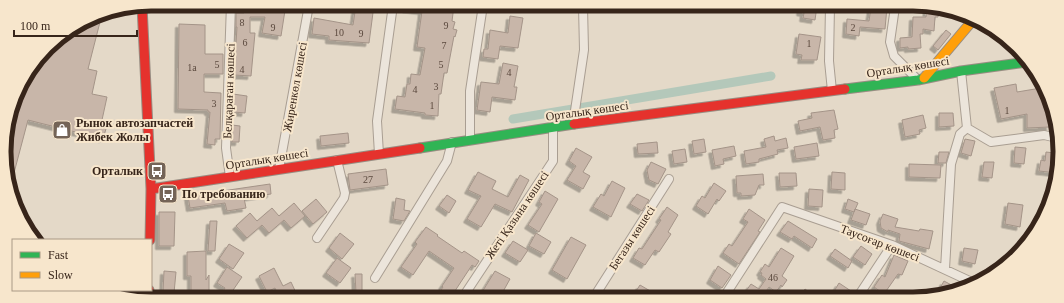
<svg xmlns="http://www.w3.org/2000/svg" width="1064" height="303" font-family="Georgia,serif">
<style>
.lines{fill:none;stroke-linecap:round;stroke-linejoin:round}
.canal{stroke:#b4c8ba;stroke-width:9}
.building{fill:#c8b6a9;stroke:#a49488;filter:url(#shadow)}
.street-casing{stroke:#a99e92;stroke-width:10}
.fast-casing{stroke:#988d82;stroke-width:11}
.slow-casing{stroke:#988d82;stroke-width:11}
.jam-casing{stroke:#988d82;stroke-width:11}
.street{stroke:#ece5db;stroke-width:8}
.fast{stroke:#30b455;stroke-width:9}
.slow{stroke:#ff9f0a;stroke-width:9}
.jam{stroke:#e5322d;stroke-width:9}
.labels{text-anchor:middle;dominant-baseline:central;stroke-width:4;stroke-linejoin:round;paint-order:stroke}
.number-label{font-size:10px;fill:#5b493e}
.street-label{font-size:12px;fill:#37251a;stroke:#f7e6cc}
.poi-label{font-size:12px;font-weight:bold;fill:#37251a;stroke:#f7e6cc;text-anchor:start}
.rim{fill:none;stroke:#37251a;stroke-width:5}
</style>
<defs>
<filter id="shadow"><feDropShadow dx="-3.5" dy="3.5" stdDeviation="0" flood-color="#0004"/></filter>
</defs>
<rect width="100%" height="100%" fill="#e4d9c8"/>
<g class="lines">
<path class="canal" d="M513 119 771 76"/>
</g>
<path class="building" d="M245 4H286L281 36 262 33 265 17H250V33H255L251 76 234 75 237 27H236V13H244Z
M356 5H374L369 43 329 40V36L312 34 314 18 353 25Z
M406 5H451L454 6 452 21 455 22 453 29 457 30 455 37 454 36 447 73H444L441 94H439L438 116 425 115V113L395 109 397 96 405 97 407 84H410L411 74 420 75 425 48 417 47 422 11 406 9Z
M801 6H817L815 20 803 18 804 13 800 12Z
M871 7H887L885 29 860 27 859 36 846 34 847 19 869 21Z
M927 7H940L938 17H935L934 31 923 29V34H920L921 48 908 49V47L900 48V38L912 37 913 17H926Z
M510 16 523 18 518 48 500 46 498 59 483 57 484 49H488L490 30 508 33Z
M89 19 100 22 88 69 97 71 92 94 107 97 102 120 108 122 103 139 28 120 10 188 4 141 19 86 54 41Z
M179 24 205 25V54H223V74H204V92L221 93 220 139H215V145L207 144 210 112H208V110L178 109Z
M946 30 951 34 938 50 933 46Z
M799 34 821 37 817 60H801L802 55 796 54Z
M503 63 518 66 514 87H517L515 100 492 97 490 112 477 110 481 82 499 84Z
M1016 84 1017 92 1041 88 1044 108H1048L1050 127 1027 128V114L1001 119 994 88Z
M233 94 247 96 245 113 233 112Z
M834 110 838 129 834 130 835 138 823 140 820 127 800 131 798 121 812 118 811 113Z
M939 113H953L954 126 939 127Z
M923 115 926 128 919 130 920 134 905 137 902 120Z
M232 125 240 126 239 142H232Z
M348 133 349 143 321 146 320 136Z
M774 136 775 141 786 138 788 148 777 150 778 154 759 159V162L746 164 744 151 766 147 764 139Z
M704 139 706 152 694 154 692 141Z
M965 139 975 141 971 156 961 153Z
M657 142 658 153 638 154 637 144Z
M817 143 819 156 796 159 794 147Z
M734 146 736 156 723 159 724 164 715 166 712 150Z
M1015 147 1026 148 1024 164 1014 163Z
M576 148 592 157 583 172 590 176 583 189 567 180 576 166 569 161Z
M685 149 687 162 674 164 672 151Z
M939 152H949L946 163H938Z
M1046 152 1055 153 1053 165 1057 166V173L1039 171 1041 160 1045 161Z
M651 162 666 169 658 184 649 180 647 170Z
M984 162H994L992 178 982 177Z
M909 164 941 165 940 178 909 177Z
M386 169 388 185 350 190 348 174Z
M478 172 496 181 492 189 508 197 520 175 529 180 512 212 495 204 481 227 467 219 481 196 468 190Z
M832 172 845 173V190L831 189Z
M779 173H796L797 186 780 187Z
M763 174 764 185H759L755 195 741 196V193H737L736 176Z
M612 181 625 188 611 217 593 207 601 194 604 196Z
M714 183 726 191 719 201 717 199 708 214 696 206 702 196 705 198Z
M270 184 271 194 244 198 246 208 227 211 225 203 190 208 188 196Z
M809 189 823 190 822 207 808 206Z
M545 191 558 199 539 232 528 225 542 204 539 202Z
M637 194 649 200 642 211 630 204Z
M447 195 456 201 449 213 439 206Z
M396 198 405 200 404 210 410 211 404 221 393 219Z
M316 199 327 212 313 224 302 211Z
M848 199 858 203 854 212 845 209Z
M294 203 305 216 291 228 284 220 269 233 262 225 247 238 236 226 250 213 257 221 272 208 279 216Z
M1008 203 1023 205 1020 227 1005 224Z
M667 207 678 215 668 232 671 234 659 252 655 250 645 265 633 258 639 248 642 249 661 220 659 219Z
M749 209 765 220 758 231 760 232 739 264 723 253 729 244 732 246 748 222 743 219Z
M855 209 870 214 866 225 851 220Z
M159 212H175L174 246H159Z
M883 214 898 219 895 227 919 231 920 229 933 231 929 249 899 241 900 234 888 230V232L881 228 880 221Z
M210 221H217L215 251H208Z
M788 221 817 239 812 248 794 236 792 239 780 232Z
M426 227 438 235 437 236 462 253 464 251 479 261 475 267 472 265 451 297H436L443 287 442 286 454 268 429 251 413 275 401 267 417 244 415 242Z
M340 233 354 244 342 259 329 248Z
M536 233 551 242 544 254 529 246Z
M571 237 586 245 567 279 552 270Z
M513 241 528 250 520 262 505 253Z
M229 244 244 253 233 269 219 259Z
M861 246 872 254 865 265 853 257Z
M781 248 794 256 782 276 787 280 782 287 781 285 776 292 769 287 762 297H747L743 295 751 284 759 289 766 279 761 275 762 273 760 272 765 264 769 267Z
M964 248 978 250 975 264 962 261Z
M835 249 852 261 848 268 830 256Z
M206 251V280L209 275V296H191V276H187V252Z
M894 255 908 261 902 275 898 274 884 294 874 287 882 275 885 277Z
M337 258 351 268 340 283 326 273Z
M999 261 1007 264 993 274Z
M718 266 731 275 722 288 710 280Z
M227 267 242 277 229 296H220L225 288 217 283Z
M274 268 283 286 291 282 298 297H279L275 288 267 292 259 276Z
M164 271 176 272 174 293 163 292Z
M495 271 510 279 500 297H479Z
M355 274H362V293H356Z
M944 281 959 289 935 297Z
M839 283 851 291 846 298H830Z
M640 285 652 292 649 297H632Z
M805 289 817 298H799Z"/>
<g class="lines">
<defs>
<path id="street" d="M830 6 829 61 832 91
M895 7 890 42 894 56 918 80
M573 124 584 50 583 6
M967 128 991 142 1044 135 1057 138
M470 140V91L483 5
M379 154 377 121 393 5
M279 169 309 5
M230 177 226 148 231 4
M317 238 344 198 345 193 337 160
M945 269 951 164 960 134 967 128 961 71
M375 278 447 161 452 142
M463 297 553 161V127
M594 297 669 179
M724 297 782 207 892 245 976 284
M857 298 892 245"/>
<path id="fast" d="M845 89 918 80 961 71 1027 62
M420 148 574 124"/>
<path id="slow" d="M924 78 973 20"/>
<path id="jam" d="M142 6 151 189 150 240
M574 124 845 89
M151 189 420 148
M149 290V296"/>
</defs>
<use href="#street" class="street-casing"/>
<use href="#fast" class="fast-casing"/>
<use href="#slow" class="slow-casing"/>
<use href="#jam" class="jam-casing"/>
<use href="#street" class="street"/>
<use href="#fast" class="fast"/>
<use href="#slow" class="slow"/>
<use href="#jam" class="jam"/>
</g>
<defs>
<symbol id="shop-square" viewBox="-11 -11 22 22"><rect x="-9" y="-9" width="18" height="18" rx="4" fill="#746457" stroke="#f7e6cc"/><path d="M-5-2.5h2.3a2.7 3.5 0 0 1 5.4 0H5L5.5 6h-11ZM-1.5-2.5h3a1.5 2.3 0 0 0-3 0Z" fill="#fff"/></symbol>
<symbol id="bus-square" viewBox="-11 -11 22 22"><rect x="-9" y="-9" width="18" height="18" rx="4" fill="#746457" stroke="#f7e6cc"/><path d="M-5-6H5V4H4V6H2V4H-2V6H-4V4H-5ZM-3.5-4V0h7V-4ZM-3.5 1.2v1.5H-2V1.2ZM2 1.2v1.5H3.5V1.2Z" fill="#fff"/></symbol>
</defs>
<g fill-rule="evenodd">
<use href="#shop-square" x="51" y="119" width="22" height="22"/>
<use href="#bus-square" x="146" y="160" width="22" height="22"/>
<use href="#bus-square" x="157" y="183" width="22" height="22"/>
</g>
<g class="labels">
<g class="number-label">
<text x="242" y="22">8</text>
<text x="446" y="25">9</text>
<text x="273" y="27">9</text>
<text x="853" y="27">2</text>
<text x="339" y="32">10</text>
<text x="361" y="33">9</text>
<text x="245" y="42">6</text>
<text x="809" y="43">1</text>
<text x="444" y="45">7</text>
<text x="217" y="64">5</text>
<text x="441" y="64">5</text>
<text x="192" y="67">1а</text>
<text x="242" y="69">4</text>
<text x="509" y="72">4</text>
<text x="436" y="86">3</text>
<text x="415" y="89">4</text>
<text x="214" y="103">3</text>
<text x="432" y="105">1</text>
<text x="1007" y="110">1</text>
<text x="368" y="179">27</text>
<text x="773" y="277">46</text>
</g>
<g class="street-label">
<text transform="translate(908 67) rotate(-9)">Орталық көшесі</text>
<text transform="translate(295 87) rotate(-80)">Жиренкөл көшесі</text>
<text transform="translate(229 91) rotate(-88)">Белқараған көшесі</text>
<text transform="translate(587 111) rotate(-8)">Орталық көшесі</text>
<text transform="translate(267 159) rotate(-9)">Орталық көшесі</text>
<text transform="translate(517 215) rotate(-56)">Жеті Қазына көшесі</text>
<text transform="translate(632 238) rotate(-57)">Бегазы көшесі</text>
<text transform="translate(880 243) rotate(21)">Тауcоғар көшесі</text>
</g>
<g class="poi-label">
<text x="76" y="123">Рынок автозапчастей<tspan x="76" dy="14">Жибек Жолы</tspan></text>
<text x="143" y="171" text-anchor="end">Орталык</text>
<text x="182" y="194">По требованию</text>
</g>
</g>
<path d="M0 0H1064V303H0ZM151 11H913A140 140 0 0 1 1053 151V152A140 140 0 0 1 913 292H151A140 140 0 0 1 11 152V151A140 140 0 0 1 151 11Z" fill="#f7e6cc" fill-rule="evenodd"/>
<path class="rim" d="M151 11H913A140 140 0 0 1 1053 151V152A140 140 0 0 1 913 292H151A140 140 0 0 1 11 152V151A140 140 0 0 1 151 11Z"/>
<rect x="12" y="239" width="140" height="52" fill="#f7e6cc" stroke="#aa9985"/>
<rect x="20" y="252" width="20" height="6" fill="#30b455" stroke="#aa9985"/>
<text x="48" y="259" font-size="12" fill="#37251a">Fast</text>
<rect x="20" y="272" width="20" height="6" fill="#ff9f0a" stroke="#aa9985"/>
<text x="48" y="279" font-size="12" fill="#37251a">Slow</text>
<path d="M14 30v6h123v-6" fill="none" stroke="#37251a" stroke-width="2"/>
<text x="20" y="30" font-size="12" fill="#37251a" stroke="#f7e6cc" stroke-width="3" paint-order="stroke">100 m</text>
</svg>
